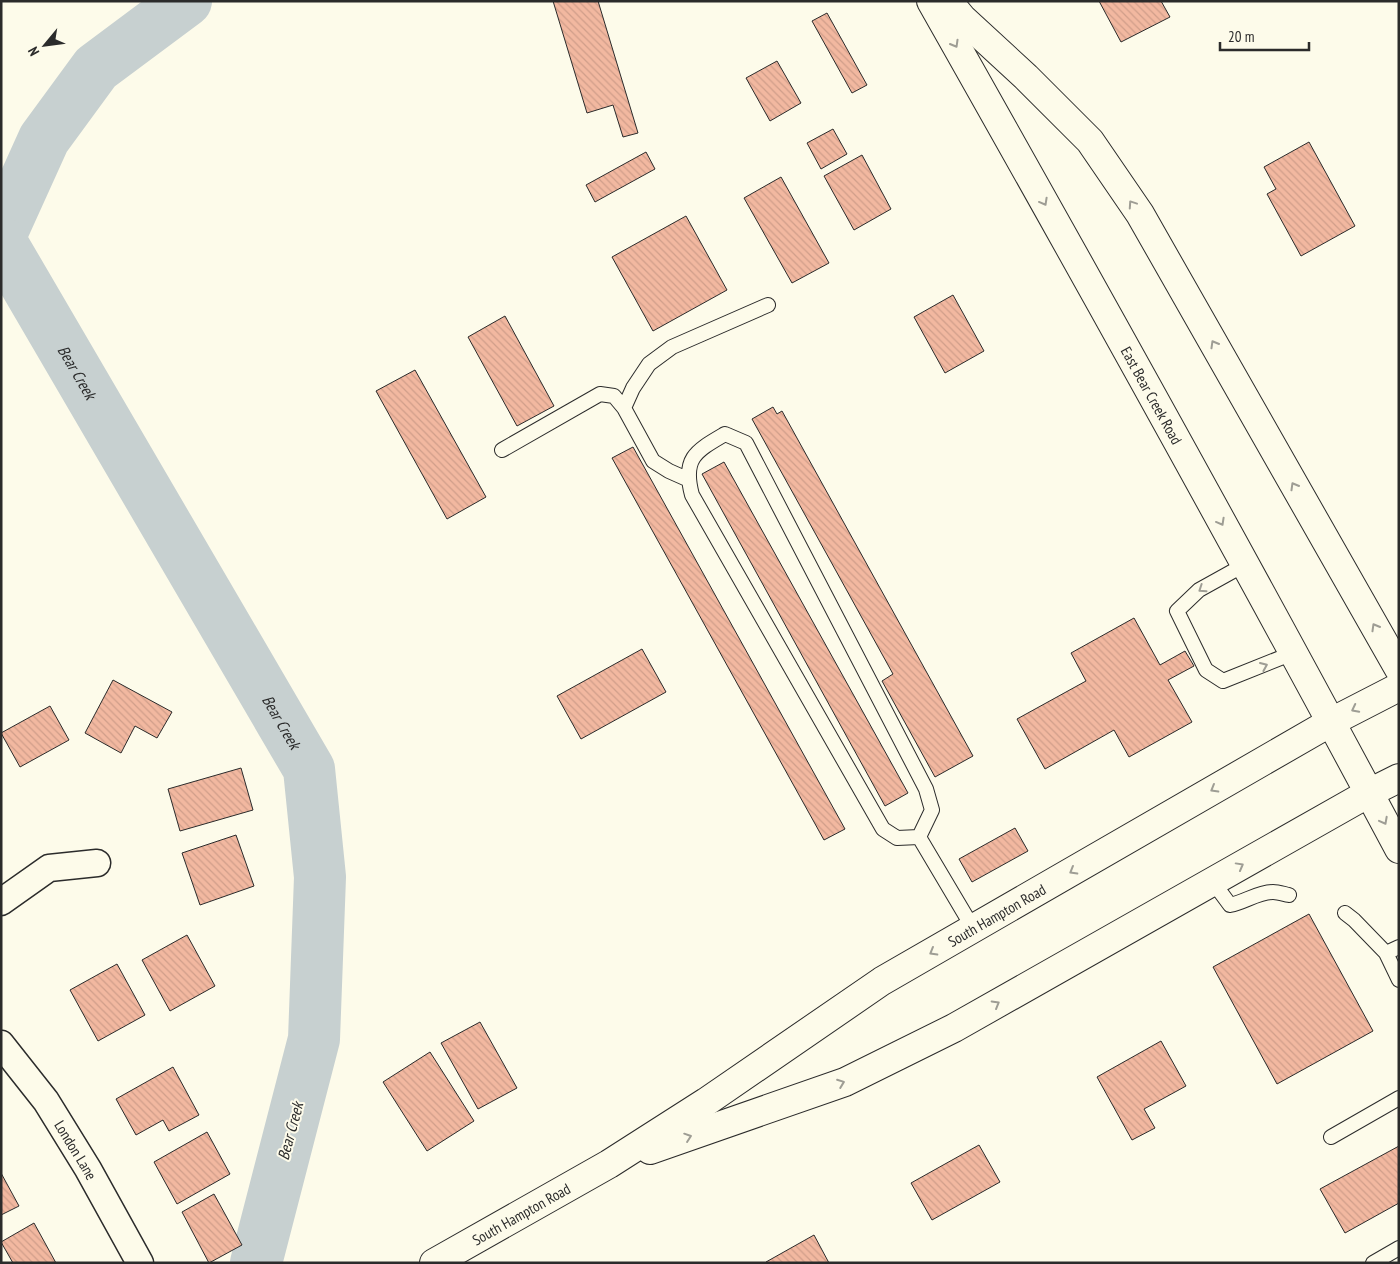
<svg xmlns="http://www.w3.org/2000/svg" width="1400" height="1264" font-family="'PT Sans Narrow',sans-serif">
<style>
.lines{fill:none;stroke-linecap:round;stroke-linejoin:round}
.river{stroke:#c7d0d0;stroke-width:52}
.building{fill:url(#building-back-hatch);stroke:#2b2b2b}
.lane-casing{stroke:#2b2b2b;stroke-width:16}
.street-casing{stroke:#2b2b2b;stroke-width:29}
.secondary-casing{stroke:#2b2b2b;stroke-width:30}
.lane{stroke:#fdfbea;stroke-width:14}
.street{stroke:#fdfbea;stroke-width:26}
.secondary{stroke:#fdfbea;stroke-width:28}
.oneway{stroke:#9e9d94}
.labels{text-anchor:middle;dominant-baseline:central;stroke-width:4;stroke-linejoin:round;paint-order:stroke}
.street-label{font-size:15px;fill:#2b2b2b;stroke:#fdfbea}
.water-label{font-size:16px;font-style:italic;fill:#2b2b2b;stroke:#fdfbea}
</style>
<defs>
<pattern id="building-back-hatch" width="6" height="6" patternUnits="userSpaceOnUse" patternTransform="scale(1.25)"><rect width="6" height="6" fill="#f2b8a0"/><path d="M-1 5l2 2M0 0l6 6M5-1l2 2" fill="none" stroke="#d09e8a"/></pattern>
</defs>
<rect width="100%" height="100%" fill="#fdfbea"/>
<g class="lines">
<g class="river">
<path d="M1 234 44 139 96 68 186 1"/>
<path id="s1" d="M1 242 309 769 320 877 314 1039 256 1263"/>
</g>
</g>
<path class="building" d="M553 1H598L638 133 623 137 613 105 587 113Z
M1099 1H1161L1170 17 1121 42Z
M827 13 867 85 852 93 812 21Z
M777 61 801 103 770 121 746 78Z
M833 129 847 154 821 169 807 143Z
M1309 142 1355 226 1301 256 1267 194 1276 189 1264 167Z
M646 152 655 169 595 202 586 185Z
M862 155 891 209 854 230 824 176Z
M781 177 829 263 792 283 744 198Z
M686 216 727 290 653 331 612 257Z
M953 295 984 351 945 373 914 317Z
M505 316 554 406 517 426 468 337Z
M415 370 486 497 447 519 376 391Z
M773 407 777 414 782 411 973 756 935 777 882 681 893 674 752 419Z
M633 447 845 829 824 840 612 458Z
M724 462 908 793 885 806 702 474Z
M1134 618 1160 665 1185 651 1194 666 1168 680 1192 722 1129 757 1114 730 1045 769 1017 719 1086 681 1071 653Z
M642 649 666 692 581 739 557 696Z
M113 680 172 712 157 738 135 726 121 753 85 733Z
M50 706 69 740 20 767 1 733Z
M241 768 253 810 180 831 168 789Z
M1015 828 1028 851 972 882 959 859Z
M236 835 254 886 200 905 182 853Z
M1309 914 1373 1031 1277 1084 1213 967Z
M187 935 215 986 170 1011 142 960Z
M117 964 145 1015 98 1041 70 990Z
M480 1022 517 1088 478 1109 441 1043Z
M1161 1041 1186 1086 1144 1109 1155 1128 1132 1140 1097 1077Z
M430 1052 474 1121 427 1151 383 1082Z
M173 1067 199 1115 169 1131 163 1120 136 1135 116 1099Z
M207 1132 230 1174 177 1204 154 1162Z
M979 1145 1000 1182 932 1220 911 1183Z
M1399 1146V1203L1345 1233 1320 1189Z
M1 1173 19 1206 1 1215Z
M214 1194 242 1245 209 1263 182 1212Z
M34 1223 56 1263H13L1 1242Z
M814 1235 829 1263H767L766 1262Z"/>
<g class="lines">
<defs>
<path id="lane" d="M624 408 633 388 649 364 672 347 768 305
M502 450 600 394 614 396 624 408 653 461 669 471 687 479
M1244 565 1199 590 1177 611 1206 670 1223 681 1293 653
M919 837 932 810 926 789 746 443 725 434C696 451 682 458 692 495L883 829 897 838 919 837 973 928
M1213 882 1230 905C1245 902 1258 892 1273 892 1278 892 1284 894 1289 895
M1345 913 1354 920 1386 953 1399 947
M1386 953 1399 980
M1331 1137 1399 1098
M1373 1263 1399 1248"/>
<g id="street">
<path d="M1 902 49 868 97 863"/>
<path id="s2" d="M1 1044 46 1101 88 1169 140 1263"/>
</g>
<g id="secondary">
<path id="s3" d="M931 1C1090 282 1247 564 1399 849"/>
<path d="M948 1 962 18 1026 77 1090 141 1140 214 1399 669"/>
<path d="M650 1150 845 1082 954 1028 1369 793 1399 778"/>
<path id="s4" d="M434 1263 609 1164 706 1102 882 981 1331 722 1399 687"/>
</g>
</defs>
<use href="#lane" class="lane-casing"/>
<use href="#street" class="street-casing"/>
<use href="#secondary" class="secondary-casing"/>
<use href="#lane" class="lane"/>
<use href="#street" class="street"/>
<use href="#secondary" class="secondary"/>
</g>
<defs><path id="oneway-chevron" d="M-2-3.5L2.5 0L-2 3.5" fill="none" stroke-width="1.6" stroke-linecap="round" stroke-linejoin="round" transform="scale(1.25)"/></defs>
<g class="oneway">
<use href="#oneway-chevron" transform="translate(955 44) rotate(60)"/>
<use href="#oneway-chevron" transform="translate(1044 202) rotate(61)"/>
<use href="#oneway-chevron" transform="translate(1132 204) rotate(-124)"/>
<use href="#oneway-chevron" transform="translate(1214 344) rotate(-120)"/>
<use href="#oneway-chevron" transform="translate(1294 486) rotate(-120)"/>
<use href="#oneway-chevron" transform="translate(1221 522) rotate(61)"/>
<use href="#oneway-chevron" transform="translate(1202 589) rotate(146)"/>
<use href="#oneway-chevron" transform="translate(1375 627) rotate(-120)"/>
<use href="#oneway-chevron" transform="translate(1264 666) rotate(-23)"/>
<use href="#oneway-chevron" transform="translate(1355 709) rotate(153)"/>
<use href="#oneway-chevron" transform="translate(1214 789) rotate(150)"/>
<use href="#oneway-chevron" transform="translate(1384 821) rotate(62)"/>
<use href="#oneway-chevron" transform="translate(1240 866) rotate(-29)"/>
<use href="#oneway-chevron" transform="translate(1073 871) rotate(150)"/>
<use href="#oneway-chevron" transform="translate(933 952) rotate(150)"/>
<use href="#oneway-chevron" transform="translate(996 1004) rotate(-30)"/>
<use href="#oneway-chevron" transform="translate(841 1083) rotate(-21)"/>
<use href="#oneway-chevron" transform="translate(688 1137) rotate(-19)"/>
</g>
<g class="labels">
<g class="street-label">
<text stroke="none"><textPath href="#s3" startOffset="452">East Bear Creek Road</textPath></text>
<text stroke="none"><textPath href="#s4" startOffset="662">South Hampton Road</textPath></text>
<text stroke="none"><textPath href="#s2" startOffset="130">London Lane</textPath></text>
<text stroke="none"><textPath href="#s4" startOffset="100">South Hampton Road</textPath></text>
</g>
<g class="water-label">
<text stroke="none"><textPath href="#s1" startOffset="151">Bear Creek</textPath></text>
<text stroke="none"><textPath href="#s1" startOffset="556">Bear Creek</textPath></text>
<text transform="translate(290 1131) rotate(-75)">Bear Creek</text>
</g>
</g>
<rect width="1400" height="1264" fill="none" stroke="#2b2b2b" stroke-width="5"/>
<g transform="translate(45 45) rotate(241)" stroke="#fdfbea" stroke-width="4" paint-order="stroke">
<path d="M0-4L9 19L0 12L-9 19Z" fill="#2b2b2b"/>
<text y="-8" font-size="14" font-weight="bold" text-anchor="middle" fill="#2b2b2b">N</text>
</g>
<path d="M1220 42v8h89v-8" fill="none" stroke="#2b2b2b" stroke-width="2.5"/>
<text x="1228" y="42" font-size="15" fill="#2b2b2b" stroke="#fdfbea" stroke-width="4" paint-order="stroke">20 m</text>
</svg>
